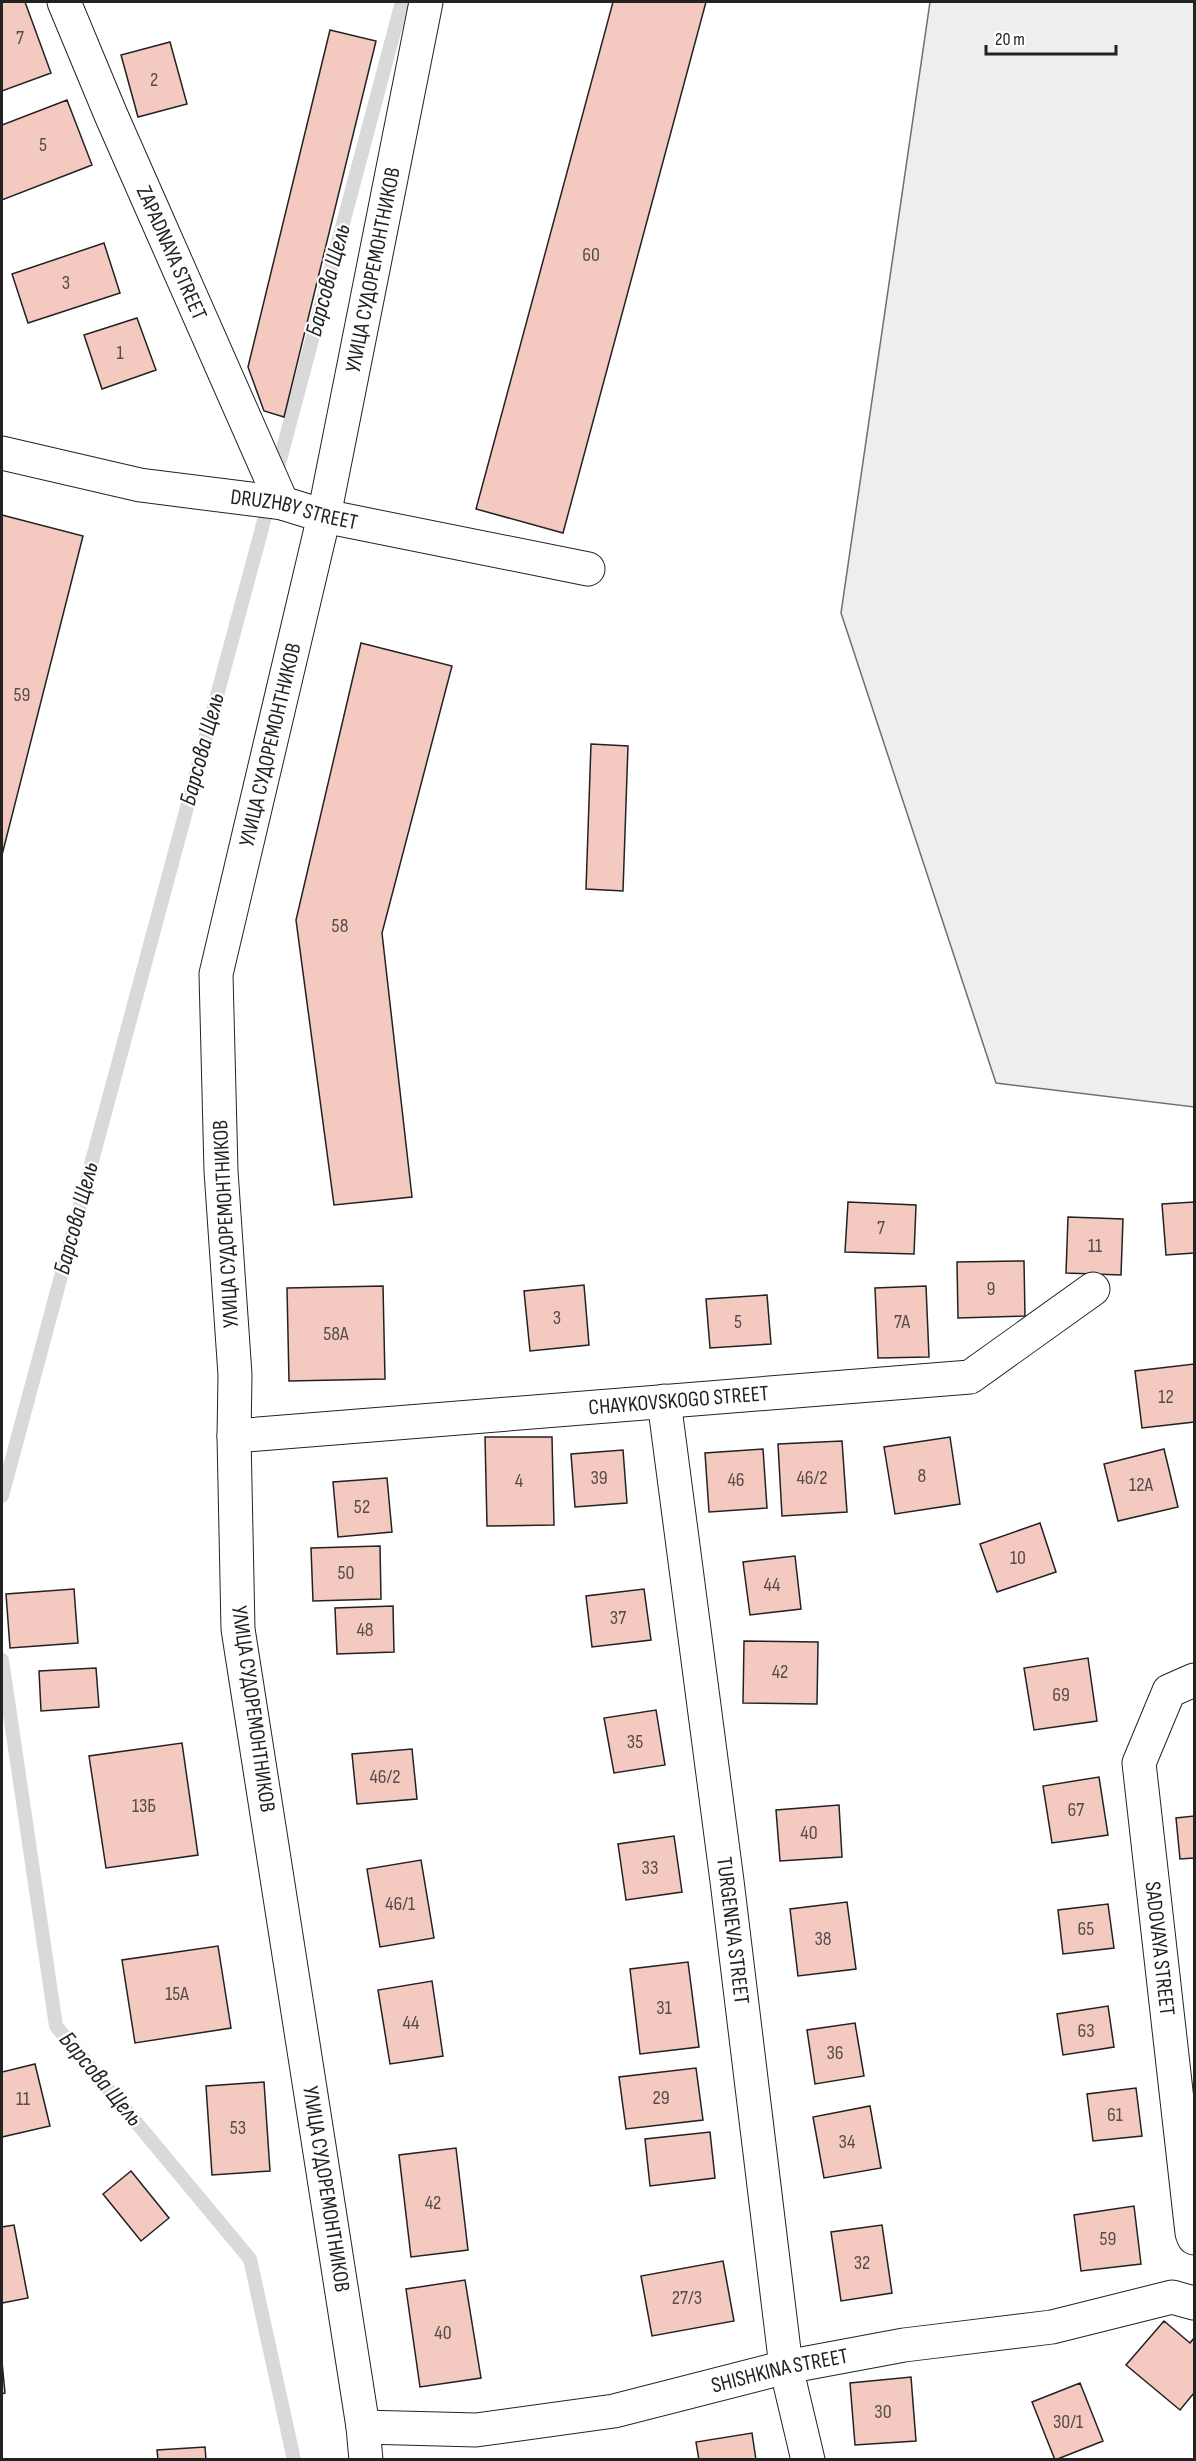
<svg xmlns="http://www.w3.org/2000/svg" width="1196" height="2461" font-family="'Sofia Sans Condensed',sans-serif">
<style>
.green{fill:#eee;stroke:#6f6f6f;stroke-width:1.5}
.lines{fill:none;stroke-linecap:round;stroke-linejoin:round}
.stream{stroke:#d9d9d9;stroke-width:14}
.building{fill:#f3c9c0;stroke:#222;stroke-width:1.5}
.minor-casing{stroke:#222;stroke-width:35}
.minor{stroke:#fff;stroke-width:33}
.labels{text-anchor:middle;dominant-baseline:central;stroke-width:4.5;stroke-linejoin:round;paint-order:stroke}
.number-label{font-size:20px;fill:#564c4a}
.street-label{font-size:22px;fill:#222;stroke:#fff}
.water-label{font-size:24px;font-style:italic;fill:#222;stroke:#fff}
</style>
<rect width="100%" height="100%" fill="#fff"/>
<path class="green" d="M930 2H1194V1107L996 1083 841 613Z"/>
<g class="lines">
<path class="stream" d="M276 475 402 2
M2 1496 269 502
M2 1660 56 2026 250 2259 294 2460"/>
</g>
<path class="building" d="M2 2H25L51 73 2 91Z
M613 2H706L563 533 476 509Z
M330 30 376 41 284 417 264 411 248 367Z
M170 42 187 104 138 117 121 55Z
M67 100 92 165 2 200V125Z
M104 243 120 293 28 323 12 274Z
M137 318 156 370 102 389 84 335Z
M2 515 83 536 2 855Z
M361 643 452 666 382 933 412 1197 334 1205 296 920Z
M591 744 628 746 623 891 586 889Z
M848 1202 916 1205 914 1254 845 1252Z
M1194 1202V1253L1166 1255 1162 1204Z
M1068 1217 1123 1219 1121 1275 1066 1273Z
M1024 1261 1025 1316 958 1318 957 1262Z
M584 1285 589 1345 530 1351 524 1291Z
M383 1286 385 1379 289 1381 287 1288Z
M926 1286 929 1357 878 1358 875 1288Z
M767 1295 771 1344 710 1348 706 1299Z
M1194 1364V1422L1142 1428 1135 1371Z
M485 1437H552L554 1525 487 1526Z
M950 1437 960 1504 895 1514 884 1447Z
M842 1441 847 1512 782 1516 778 1444Z
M763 1449 767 1508 709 1512 705 1453Z
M1164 1449 1178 1507 1118 1521 1104 1464Z
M623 1450 627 1503 575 1507 571 1454Z
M387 1478 392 1532 338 1537 333 1482Z
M1040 1523 1056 1572 997 1592 980 1544Z
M380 1546 381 1599 313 1601 311 1548Z
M795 1556 801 1609 750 1615 743 1562Z
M74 1589 78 1643 10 1648 6 1594Z
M644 1589 651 1640 592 1647 586 1596Z
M393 1606 394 1652 337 1654 335 1608Z
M744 1641 818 1642 817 1704 743 1703Z
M1088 1658 1097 1721 1034 1730 1024 1668Z
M96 1668 99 1707 41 1711 39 1671Z
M656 1710 665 1765 614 1773 604 1718Z
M182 1743 198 1855 106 1868 89 1756Z
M412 1749 417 1799 357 1804 352 1754Z
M1099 1777 1108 1835 1052 1843 1043 1786Z
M839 1805 842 1857 780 1861 776 1810Z
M1194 1816V1858L1180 1859 1176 1818Z
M674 1836 682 1892 626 1900 618 1844Z
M421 1860 434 1938 380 1947 367 1869Z
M847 1902 856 1969 798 1976 790 1909Z
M1108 1904 1114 1948 1063 1954 1058 1910Z
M218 1946 231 2028 135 2043 122 1960Z
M688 1962 699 2047 640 2054 630 1969Z
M432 1981 443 2056 390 2064 378 1990Z
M1108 2006 1114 2047 1063 2055 1057 2014Z
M855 2023 864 2076 815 2084 807 2030Z
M35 2064 50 2126 2 2137V2072Z
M696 2068 703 2120 626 2129 619 2077Z
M264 2082 270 2171 212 2175 206 2086Z
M1136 2088 1142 2136 1093 2141 1087 2094Z
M870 2106 881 2168 824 2178 813 2117Z
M710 2132 715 2178 650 2186 645 2139Z
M456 2148 468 2250 411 2257 399 2155Z
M131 2171 169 2218 141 2241 103 2194Z
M1134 2206 1141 2264 1081 2271 1074 2215Z
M14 2225 28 2298 2 2303V2227Z
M882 2225 892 2293 841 2301 831 2232Z
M723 2261 734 2321 652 2336 641 2276Z
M465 2280 481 2378 420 2387 406 2289Z
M1164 2321 1190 2343 1194 2338V2393L1180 2410 1126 2365Z
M2 2362 5 2393 2 2394Z
M911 2377 916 2441 855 2445 850 2383Z
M1080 2383 1103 2441 1055 2460 1032 2402Z
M752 2433 756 2460H699L696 2442Z
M205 2447 206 2460H158L157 2450Z"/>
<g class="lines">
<defs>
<g id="minor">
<path id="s1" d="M64 2 111 115 282 503"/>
<path id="s2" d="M2 453 140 485 282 503 324 516 588 569"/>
<path id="s3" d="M664 1401 727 1881 786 2367 808 2460"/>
<path id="s4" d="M234 1436 970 1377 1093 1289"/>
<path id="s5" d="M1194 1680 1169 1691 1139 1763 1192 2233 1194 2238"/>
<path id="s6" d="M363 2427 476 2430 614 2411 786 2367 904 2345 1052 2327 1172 2297 1194 2303"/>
<path id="s7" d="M366 2460 363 2427 238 1629 234 1436 235 1375 221 1171 216 974 324 516 426 2"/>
</g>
</defs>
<use href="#minor" class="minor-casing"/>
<use href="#minor" class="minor"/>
</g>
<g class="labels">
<g class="number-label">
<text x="20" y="38">7</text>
<text x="154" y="80">2</text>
<text x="43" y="145">5</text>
<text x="591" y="255">60</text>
<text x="66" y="283">3</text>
<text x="120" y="353">1</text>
<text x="22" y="695">59</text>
<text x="340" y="926">58</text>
<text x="881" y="1228">7</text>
<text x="1095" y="1246">11</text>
<text x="991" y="1289">9</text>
<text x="557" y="1318">3</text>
<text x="738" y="1322">5</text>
<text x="902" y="1322">7А</text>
<text x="336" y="1334">58А</text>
<text x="1166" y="1397">12</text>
<text x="922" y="1476">8</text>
<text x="599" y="1478">39</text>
<text x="812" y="1478">46/2</text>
<text x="736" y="1480">46</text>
<text x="519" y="1481">4</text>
<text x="1141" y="1485">12А</text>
<text x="362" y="1507">52</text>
<text x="1018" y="1558">10</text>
<text x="346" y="1573">50</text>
<text x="772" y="1585">44</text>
<text x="618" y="1618">37</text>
<text x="365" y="1630">48</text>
<text x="780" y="1672">42</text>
<text x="1061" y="1695">69</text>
<text x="635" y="1742">35</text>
<text x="385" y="1777">46/2</text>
<text x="144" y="1806">13Б</text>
<text x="1076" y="1810">67</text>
<text x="809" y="1833">40</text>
<text x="650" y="1868">33</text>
<text x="400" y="1904">46/1</text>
<text x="1086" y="1929">65</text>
<text x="823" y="1939">38</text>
<text x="177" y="1994">15А</text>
<text x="664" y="2008">31</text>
<text x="411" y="2023">44</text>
<text x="1086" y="2031">63</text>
<text x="835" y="2053">36</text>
<text x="661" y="2098">29</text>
<text x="23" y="2099">11</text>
<text x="1115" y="2115">61</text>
<text x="238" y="2128">53</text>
<text x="847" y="2142">34</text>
<text x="433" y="2203">42</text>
<text x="1108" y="2239">59</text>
<text x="862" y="2263">32</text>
<text x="687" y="2298">27/3</text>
<text x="443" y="2333">40</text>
<text x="883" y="2412">30</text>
<text x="1068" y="2422">30/1</text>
</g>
<g class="street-label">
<text stroke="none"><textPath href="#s1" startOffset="273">ZAPADNAYA STREET</textPath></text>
<text stroke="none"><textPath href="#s7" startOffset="2218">УЛИЦА СУДОРЕМОНТНИКОВ</textPath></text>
<text stroke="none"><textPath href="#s2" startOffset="298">DRUZHBY STREET</textPath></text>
<text stroke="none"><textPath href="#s7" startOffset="1732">УЛИЦА СУДОРЕМОНТНИКОВ</textPath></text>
<text transform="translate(226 1224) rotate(-93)">УЛИЦА СУДОРЕМОНТНИКОВ</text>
<text stroke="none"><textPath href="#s4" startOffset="446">CHAYKOVSKOGO STREET</textPath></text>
<text transform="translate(253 1709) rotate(82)">УЛИЦА СУДОРЕМОНТНИКОВ</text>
<text stroke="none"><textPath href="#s3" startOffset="534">TURGENEVA STREET</textPath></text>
<text stroke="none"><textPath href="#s5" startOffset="292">SADOVAYA STREET</textPath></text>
<text transform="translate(326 2189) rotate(81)">УЛИЦА СУДОРЕМОНТНИКОВ</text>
<text stroke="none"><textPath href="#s6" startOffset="423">SHISHKINA STREET</textPath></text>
</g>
<g class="water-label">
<text transform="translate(328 280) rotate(-75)">Барсова Щель</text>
<text transform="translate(202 749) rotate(-75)">Барсова Щель</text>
<text transform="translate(76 1218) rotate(-75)">Барсова Щель</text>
<text transform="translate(101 2079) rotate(50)">Барсова Щель</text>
</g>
</g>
<rect width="1196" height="2461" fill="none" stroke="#222222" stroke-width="6"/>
<path d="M986 45v9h130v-9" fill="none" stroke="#222222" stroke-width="3"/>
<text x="995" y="45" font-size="18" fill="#222222" stroke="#ffffff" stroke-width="4.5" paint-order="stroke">20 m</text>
</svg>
